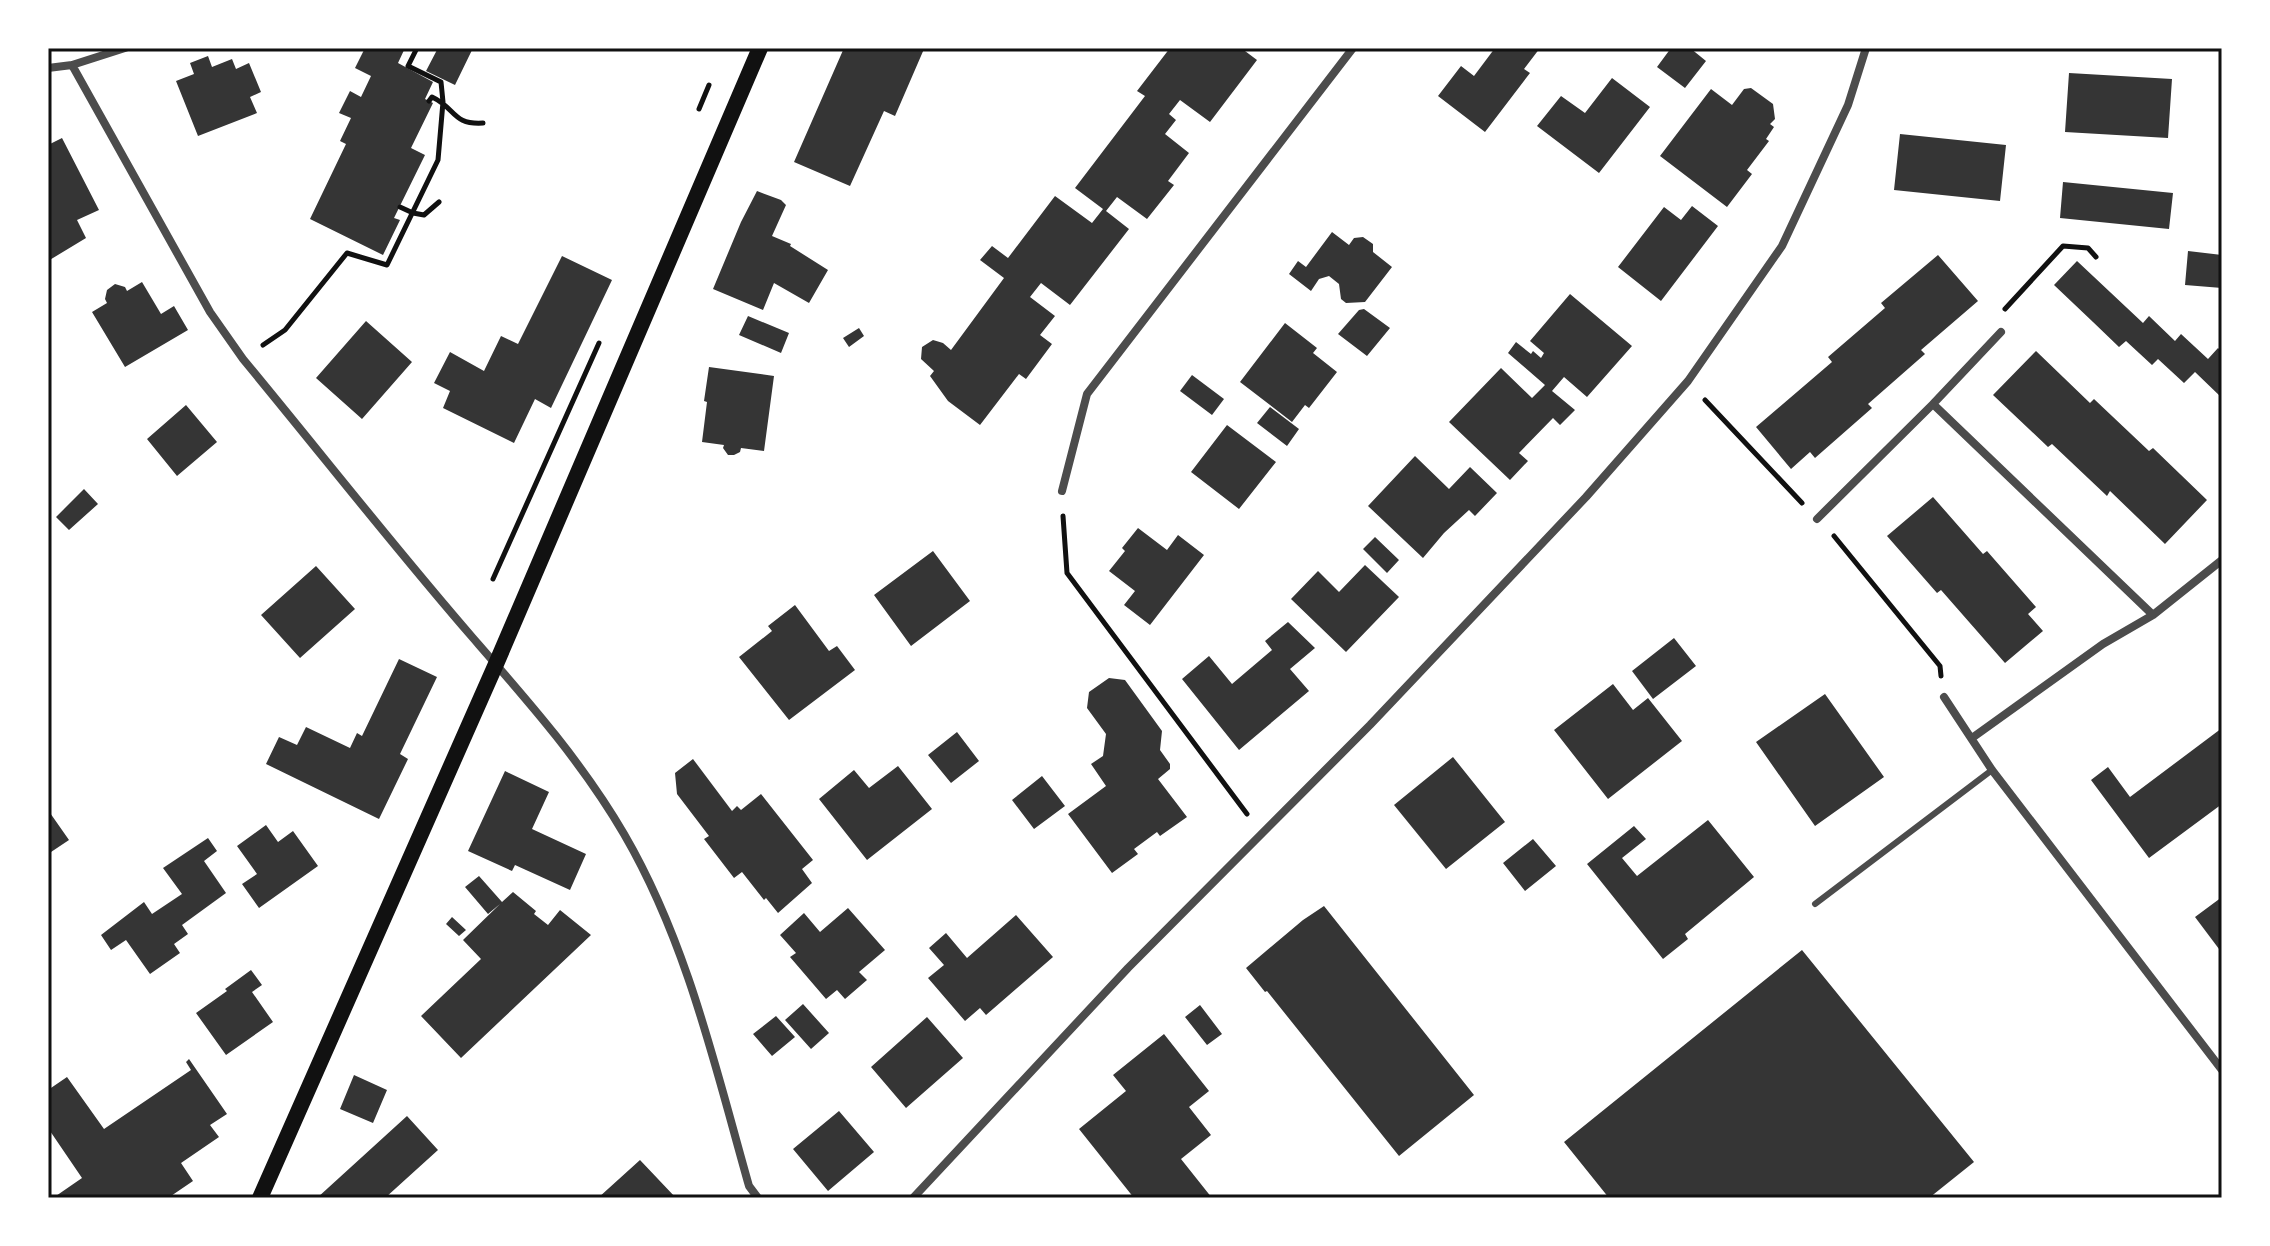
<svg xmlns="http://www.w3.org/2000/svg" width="2270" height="1246" font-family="'Varela Round',sans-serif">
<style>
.building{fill:#353535}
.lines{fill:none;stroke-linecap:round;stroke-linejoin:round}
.path{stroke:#111;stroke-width:5}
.service{stroke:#4c4c4c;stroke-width:6}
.minor{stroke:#4c4c4c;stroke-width:8}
.secondary{stroke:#111;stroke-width:16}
.neatline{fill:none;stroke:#111;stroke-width:3}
</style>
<rect width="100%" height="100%" fill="#fff"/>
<path class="building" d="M365 48H405L398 63 433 82 425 99 433 103 411 148 425 155 394 218 400 220 383 255 310 219 346 144 340 141 351 118 339 113 350 91 361 97 371 76 355 68Z
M438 48H473L455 85 426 71Z
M844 48 924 49 895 116 884 111 850 186 794 162Z
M1170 48H1241L1257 60 1210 122 1180 100 1169 114 1176 120 1165 134 1189 153 1168 181 1174 185 1147 219 1117 197 1106 211 1129 229 1070 305 1041 283 1030 297 1055 316 1040 335 1052 344 1026 379 1019 374 980 425 948 401 930 376 934 371 921 359 922 347 933 340 943 343 951 350 1004 278 980 260 992 246 1008 258 1055 196 1092 223 1103 209 1075 188 1145 96 1137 91Z
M1495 48H1540L1524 69 1530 73 1485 132 1438 96 1461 66 1474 76Z
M1671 48H1690L1706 61 1685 88 1657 67Z
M208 56 212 67 232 59 236 69 249 63 261 92 250 97 257 113 198 136 176 81 194 74 190 63Z
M2069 73 2172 79 2168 138 2065 132Z
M1612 78 1650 107 1599 173 1537 126 1561 96 1585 113Z
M1751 88 1773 104 1775 119 1770 124 1774 127 1766 139 1769 141 1747 170 1752 174 1727 207 1660 156 1711 89 1732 105 1744 89Z
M1900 134 2006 145 2000 201 1894 190Z
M62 138 99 210 77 220 86 238 48 261V145Z
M2063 182 2173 193 2169 229 2060 218Z
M757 191 781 200 786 205 772 236 791 244 790 246 828 270 809 303 774 283 763 310 713 289 741 222Z
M1692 206 1718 226 1661 301 1618 267 1664 207 1681 220Z
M1332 232 1349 245 1354 238 1363 237 1373 244V252L1392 267 1365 302 1346 303 1341 299 1339 284 1329 276 1319 279 1311 291 1289 274 1298 261 1306 267Z
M2188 251 2222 255V288L2185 285Z
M1938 255 1978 301 1921 350 1925 354 1868 404 1872 408 1815 458 1810 452 1791 469 1756 427 1832 362 1828 357 1885 308 1881 303Z
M562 256 612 280 551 408 535 399 514 443 443 408 450 391 434 383 450 352 484 371 501 336 518 344Z
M2077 261 2143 323 2149 316 2175 341 2181 334 2208 359 2218 348 2222 352V398L2195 372 2184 383 2158 359 2152 365 2126 341 2119 347 2093 322 2054 285Z
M142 282 161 314 174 306 188 330 125 367 92 312 107 303 105 299 107 290 115 284 125 287 127 291Z
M1570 294 1632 346 1587 397 1564 377 1552 391 1575 410 1560 425 1553 418 1519 453 1528 461 1510 480 1449 422 1501 368 1532 398 1545 385 1508 353 1516 342 1531 354 1533 351 1541 358 1544 353 1530 341Z
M1364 309 1390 328 1367 356 1338 334 1359 310Z
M748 316 789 333 781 353 739 335Z
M366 321 412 362 362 419 316 378Z
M1285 323 1317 348 1313 353 1337 372 1309 408 1305 405 1292 422 1240 382Z
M859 328 864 336 849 347 843 338Z
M2036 351 2090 403 2094 399 2149 451 2153 448 2207 500 2165 544 2110 491 2107 496 2052 444 2048 447 1993 395Z
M709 367 774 376 764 451 741 448 740 452 734 455H728L723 448 724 445 702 442 707 402 704 401Z
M1192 375 1224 399 1212 415 1180 391Z
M186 405 217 442 177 476 147 439Z
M1270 407 1299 429 1287 446 1257 423Z
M1227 425 1276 462 1239 509 1191 472Z
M1415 456 1449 489 1470 467 1497 493 1475 516 1469 510 1444 533 1423 558 1368 506Z
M84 489 98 504 69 530 56 517Z
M1933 497 1983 554 1987 551 2036 607 2028 614 2043 631 2005 663 1941 590 1937 593 1887 536Z
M1138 528 1167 550 1178 535 1204 555 1150 625 1124 605 1135 591 1109 571 1125 551 1122 548Z
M1375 537 1399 560 1387 573 1363 549Z
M933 551 970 601 911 646 874 595Z
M1365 565 1399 597 1346 652 1291 599 1318 571 1339 592Z
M316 566 355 609 300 658 261 615Z
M795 605 829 651 837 646 855 670 789 720 739 657 772 631 768 626Z
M1288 622 1315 648 1290 669 1309 691 1239 750 1182 679 1209 656 1232 684 1272 650 1265 641Z
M1674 638 1696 666 1653 699 1632 671Z
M399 659 437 677 400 754 408 759 379 819 266 764 279 737 297 745 306 727 350 748 357 733 362 736Z
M1109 678 1125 680 1162 731 1160 750 1170 764V769L1158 779 1187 817 1160 836 1157 832 1134 849 1138 854 1112 873 1068 814 1106 786 1091 764 1103 756 1106 734 1087 708 1089 692Z
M1613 684 1633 710 1648 698 1682 741 1608 799 1554 730Z
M1825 694 1884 777 1815 826 1756 742Z
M2222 728V804L2149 858 2091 780 2108 767 2130 797Z
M957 732 979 761 951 783 928 755Z
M1453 757 1505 822 1446 869 1394 805Z
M693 759 732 811 737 806 741 810 761 794 813 860 802 869 812 883 778 913 766 898 764 900 742 872 734 878 704 839 709 836 677 794 675 773Z
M898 766 932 809 867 860 819 799 854 770 869 788Z
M505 771 549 792 532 829 586 854 570 890 515 865 512 871 468 851Z
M1042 776 1065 806 1034 829 1012 800Z
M48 810 69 840 48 854Z
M1708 820 1754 877 1685 934 1688 939 1663 959 1587 864 1634 826 1646 839 1622 858 1637 876Z
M266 825 278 842 293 831 318 866 259 908 242 884 257 874 237 846Z
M208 838 217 851 204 861 226 893 182 925 188 934 174 944 180 953 150 974 126 940 111 950 101 935 144 902 152 914 182 894 163 868Z
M1533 839 1556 866 1525 891 1503 863Z
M479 876 502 902 513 892 536 911 534 914 548 925 560 910 591 935 461 1058 421 1016 481 959 463 940 500 904 488 914 465 887Z
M2222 897V953L2195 917Z
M1324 906 1474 1095 1399 1156 1267 991 1265 992 1246 968 1303 920Z
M848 908 885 950 859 972 867 980 845 999 837 990 826 999 790 957 796 953 780 935 804 913 820 932Z
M1016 915 1053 957 986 1015 980 1008 965 1021 928 978 944 965 929 948 946 933 967 958Z
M452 917 466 930 459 936 446 924Z
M1802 950 1974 1162 1929 1198H1609L1564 1142Z
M251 970 262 985 252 992 273 1022 226 1055 196 1013 227 991 225 989Z
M803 1004 829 1033 811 1049 785 1020Z
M1200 1005 1222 1034 1207 1045 1185 1017Z
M776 1016 795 1037 772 1056 753 1034Z
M927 1017 963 1058 906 1108 871 1067Z
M1164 1034 1209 1091 1189 1107 1211 1135 1181 1159 1212 1198H1134L1079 1129 1126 1091 1113 1075Z
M189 1059 227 1114 210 1125 219 1137 181 1163 193 1181 168 1198H53L82 1178 48 1128V1090L67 1077 104 1129 191 1070 186 1062Z
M354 1075 387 1090 373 1123 340 1109Z
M839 1111 874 1152 828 1191 793 1149Z
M407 1116 438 1150 385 1198H317Z
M640 1160 676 1198H598Z"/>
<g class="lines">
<path class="path" d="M429 101 432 97C456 108 452 125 483 123
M699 109 709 85
M400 207 413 213 424 215 439 202
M2005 309 2063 246 2088 248 2096 257
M263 345 285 330 347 253 387 265 438 160 443 102 441 82 408 66 417 48
M1705 400 1802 503
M1063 516 1067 573 1247 814
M1834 536 1940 666 1941 676
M493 579 599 343"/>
<path class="service" d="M1815 904 1992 770"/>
<path class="minor" d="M72 65 210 312 243 359C320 452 394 547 473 638 528 701 582 762 624 834 687 942 715 1066 749 1186L758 1198
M48 68 72 65 125 48
M1933 404 2001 332
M1062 491 1087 394 1353 48
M1817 519 1933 404 2153 615
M1944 697 1992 770 2222 1070
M1972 738 2103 644 2153 615 2222 560
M913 1198 1128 968 1370 725 1586 497 1688 381 1782 246 1848 105 1866 48"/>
<path class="secondary" d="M260 1198 496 664 760 48"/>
</g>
<rect width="2270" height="1246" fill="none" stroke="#ffffff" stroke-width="100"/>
<rect x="50" y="50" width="2170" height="1146" class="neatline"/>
</svg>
